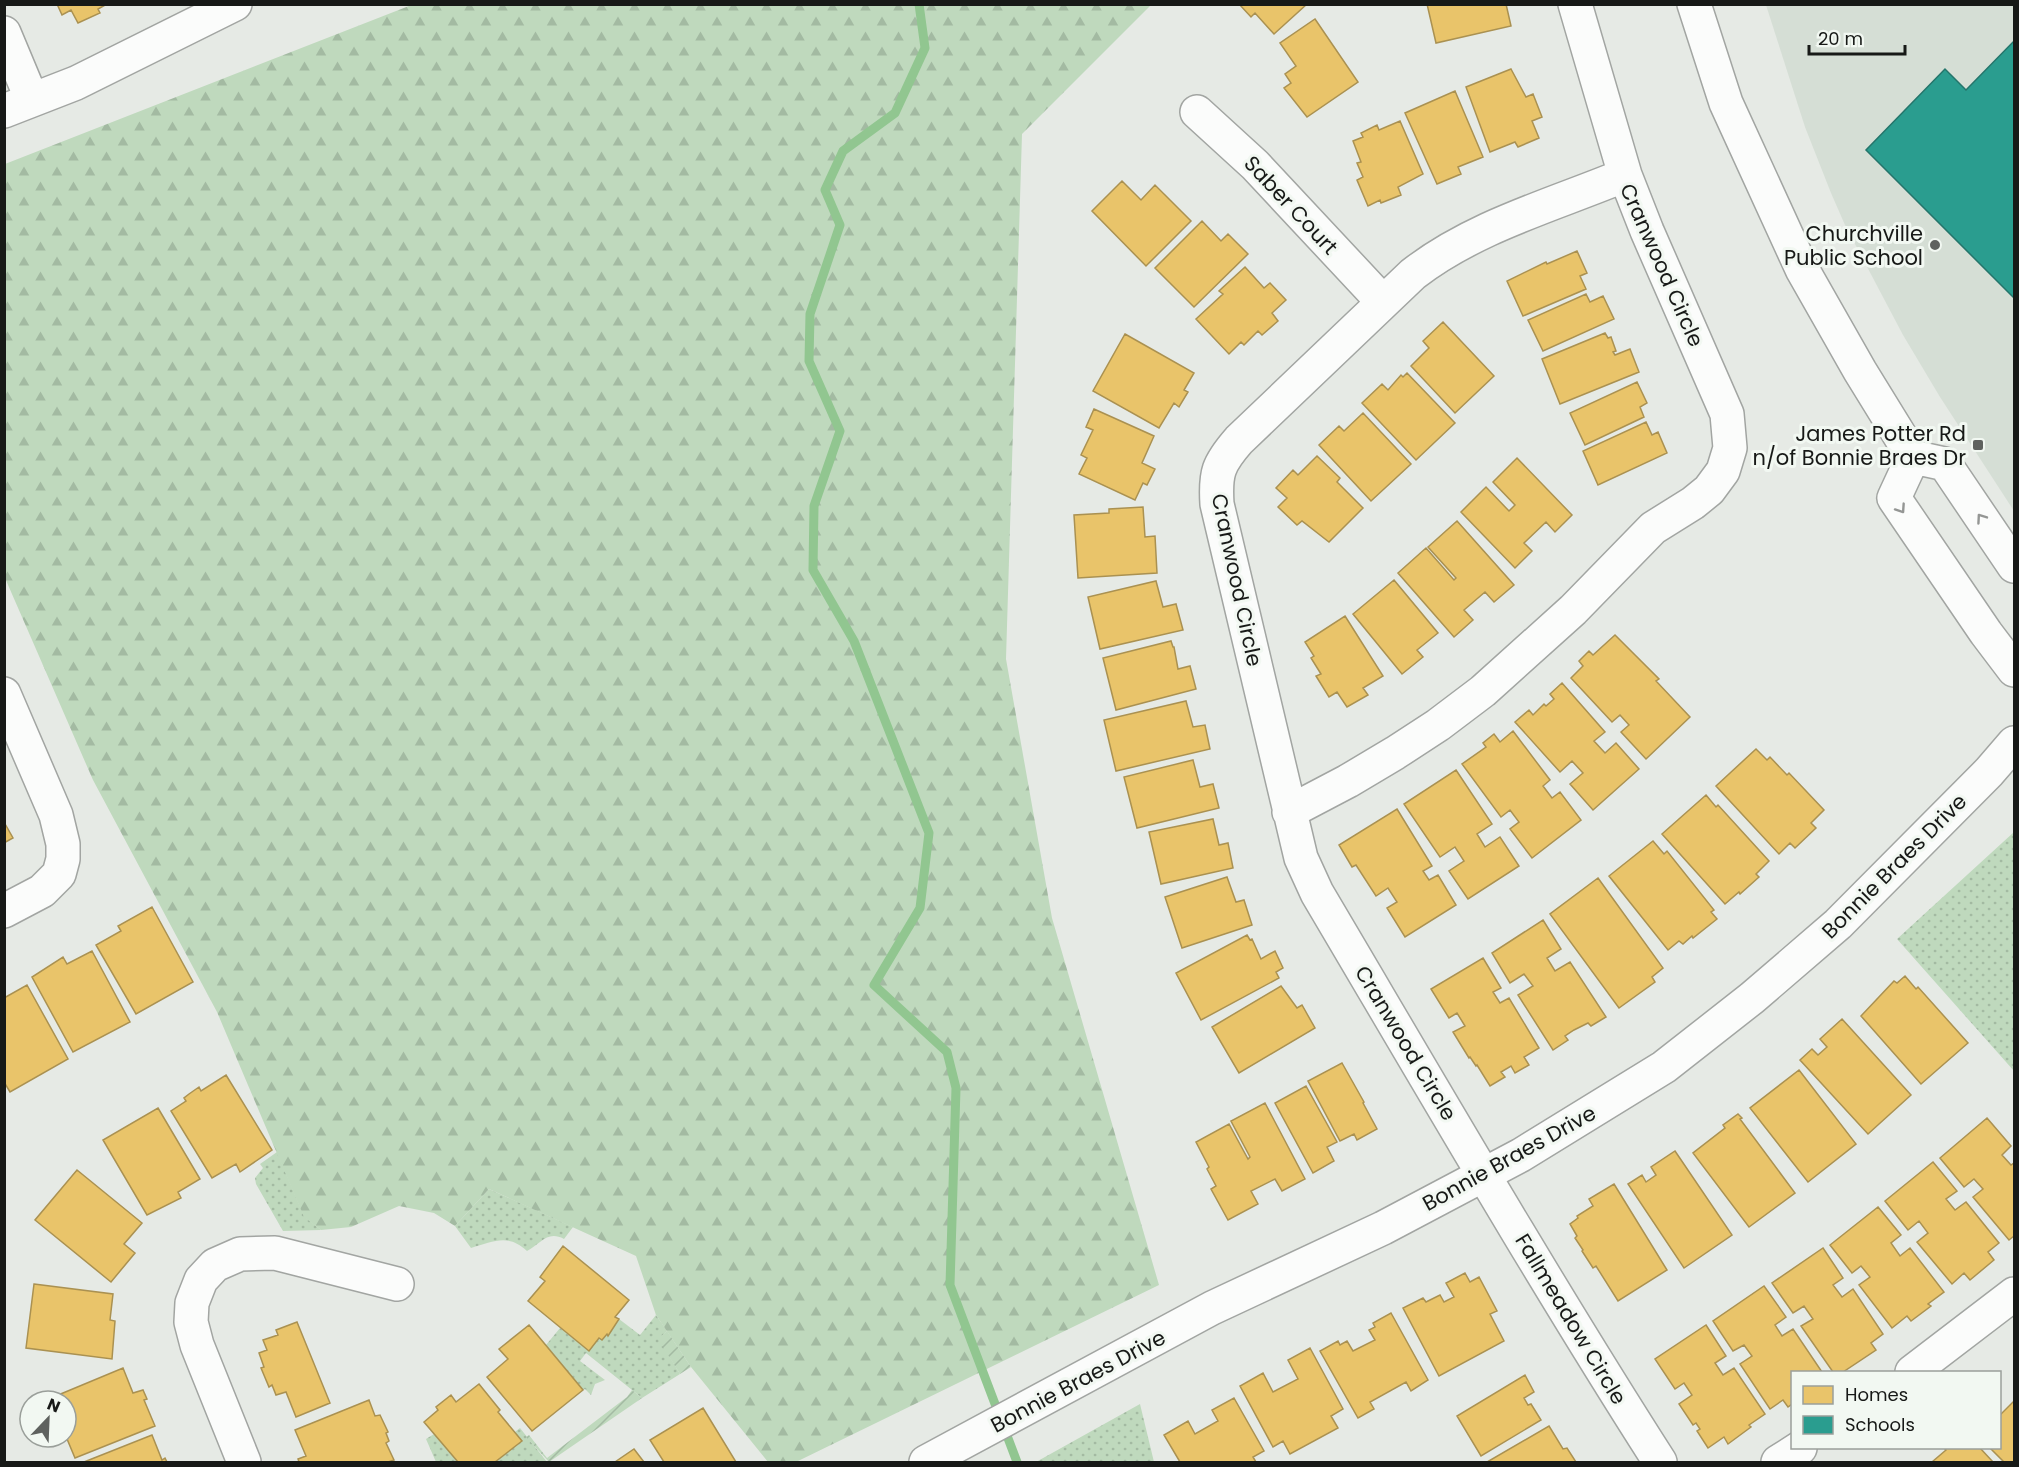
<svg xmlns="http://www.w3.org/2000/svg" width="2019" height="1467" font-family="Poppins,sans-serif">
<style>
.built{fill:#d5ded5}
.grass{fill:url(#grass-dots)}
.forest{fill:url(#forest-firs)}
.garden{fill:url(#garden-furrows)}
.homes{fill:#e9c46a;stroke:#aa9151;stroke-width:1.5}
.schools{fill:#2a9d8f;stroke:#24756b;stroke-width:1.5}
.lines{fill:none;stroke-linecap:round;stroke-linejoin:round}
.stream{stroke:#91c690;stroke-width:9}
.minor-casing{stroke:#a2a5a2;stroke-width:36}
.major-casing{stroke:#a2a5a2;stroke-width:36}
.minor{stroke:#fbfcfb;stroke-width:33}
.major{stroke:#fbfcfb;stroke-width:33}
.oneway{stroke:#949694}
.poi-dot{fill:#5f625f;stroke:#f2f8f2;stroke-width:2}
.labels{text-anchor:middle;dominant-baseline:central;stroke-width:6;stroke-linejoin:round;paint-order:stroke}
.street-label{font-size:21px;fill:#171917;stroke:#f2f8f2}
.poi-label{font-size:21px;fill:#171917;stroke:#f2f8f2;text-anchor:end}
</style>
<defs>
<pattern id="grass-dots" width="8" height="8" patternUnits="userSpaceOnUse" patternTransform="scale(1.5)"><rect width="8" height="8" fill="#bfd9bd"/><path d="M2 2h.1M6 6h.1" fill="none" stroke="#a3baa2" stroke-width="1.8" stroke-linecap="round"/></pattern>
<pattern id="forest-firs" width="22" height="20" patternUnits="userSpaceOnUse" patternTransform="scale(1.5)"><rect width="22" height="20" fill="#bfd9bd"/><path d="M5 1l3.5 6h-7zM16 11l3.5 6h-7z" fill="#a3baa2"/></pattern>
<pattern id="garden-furrows" width="10" height="10" patternUnits="userSpaceOnUse" patternTransform="scale(1.5)"><rect width="10" height="10" fill="#bfd9bd"/><path d="M-1 1l2-2M0 10L10 0M9 11l2-2" fill="none" stroke="#a3baa2"/></pattern>
</defs>
<rect width="100%" height="100%" fill="#e6eae5"/>
<path class="built" d="M1766 5H2014V511L1940 397 1903 335 1845 225 1831 193 1805 127Z"/>
<path class="grass" d="M2014 832V1071L1897 939Z
M277 1152 304 1216 321 1230 283 1231 256 1184 255 1178 263 1168 260 1164Z
M489 1189 573 1227 564 1239C547 1230 541 1244 527 1251 508 1233 493 1242 471 1248L455 1226Z
M656 1315 667 1331 659 1339 680 1374 642 1398 586 1353 580 1361 605 1380 595 1384 591 1395 585 1389 583 1390 546 1345 560 1328 589 1351 599 1338 602 1340 607 1334 608 1335 619 1319 640 1335Z
M1140 1404 1154 1462H1036Z
M520 1428 547 1462H495L521 1441 515 1432Z
M434 1434 458 1462H436L426 1439Z"/>
<path class="forest" d="M414 4 1151 5 1022 134 1006 659 1052 918 1159 1285 796 1462H768L691 1367 656 1315 636 1256 489 1189 455 1226 434 1213 399 1206 351 1227 321 1230 304 1217 217 1012 93 780 5 578V164Z"/>
<path class="garden" d="M667 1331 691 1367 680 1374 658 1339Z
M632 1390 642 1398 549 1462 526 1437 529 1435 547 1458 627 1397Z"/>
<path class="homes" d="M57 4H107L98 9 100 13 78 23 71 10 62 15Z
M1239 4H1307L1274 34 1255 13 1251 17Z
M1427 4H1506L1511 26 1436 43Z
M1315 19 1358 82 1307 117 1284 88 1291 83 1285 74 1296 66 1280 43Z
M1511 69 1526 97 1533 94 1542 117 1532 121 1539 138 1518 147 1515 142 1490 152 1466 87Z
M1455 91 1483 157 1458 167 1461 174 1437 184 1405 113Z
M1400 121 1423 174 1398 187 1401 195 1381 203 1380 200 1368 206 1357 180 1363 177 1357 163 1361 162 1353 141 1363 137 1361 133 1377 125 1379 130Z
M1122 181 1141 200 1155 185 1191 221 1146 266 1092 211Z
M1202 221 1221 241 1228 234 1248 254 1194 307 1155 268Z
M1577 251 1587 273 1580 276 1586 289 1523 316 1507 281 1546 262 1547 264Z
M1245 267 1264 288 1270 283 1286 300 1272 313 1278 321 1262 335 1258 331 1244 345 1241 342 1229 354 1196 319 1223 294 1219 291Z
M1586 294 1590 302 1603 296 1614 319 1543 351 1528 320Z
M1443 322 1494 376 1455 413 1411 366 1429 348 1423 341Z
M1605 333 1608 338 1611 337 1616 351 1613 352 1615 355 1630 349 1639 372 1560 404 1542 359Z
M1125 334 1194 373 1184 390 1188 392 1179 407 1174 403 1159 428 1093 391Z
M1407 373 1455 423 1416 460 1362 403 1382 384 1388 390 1401 375 1403 377Z
M1637 382 1647 403 1640 407 1644 417 1585 445 1570 413Z
M1094 409 1154 436 1142 463 1155 469 1147 485 1143 483 1135 500 1079 474 1087 458 1081 455 1093 430 1086 427Z
M1363 413 1411 464 1371 501 1319 445 1339 426 1344 431Z
M1646 422 1652 435 1658 432 1667 453 1598 485 1583 451Z
M1317 456 1340 478 1337 482 1363 508 1329 542 1302 521 1297 525 1278 507 1287 498 1276 488 1293 470 1298 475Z
M1517 458 1572 515 1555 532 1546 522 1524 543 1532 551 1515 568 1461 512 1486 487 1509 511 1515 505 1493 482Z
M1143 507 1145 537 1155 536 1157 573 1078 578 1074 515 1109 513V509Z
M1457 521 1514 585 1494 602 1485 592 1464 610 1473 620 1454 637 1398 573 1426 548 1454 580 1456 578 1428 547Z
M1394 580 1438 633 1417 650 1423 657 1402 674 1353 614Z
M1156 581 1163 607 1176 604 1183 630 1100 649 1088 597Z
M1345 616 1383 676 1363 688 1368 695 1347 707 1337 692 1329 697 1316 676 1321 674 1311 658 1314 656 1305 642Z
M1615 635 1659 679 1656 681 1690 717 1646 759 1621 732 1629 725 1620 715 1612 722 1571 678 1583 666 1579 661 1589 651 1593 655Z
M1171 641 1173 647H1174L1178 669 1190 666 1196 689 1116 710 1103 658Z
M1562 683 1605 732 1594 741 1605 753 1616 743 1639 769 1593 810 1570 784 1583 773 1572 761 1560 772 1515 722 1529 710 1533 715 1544 704 1546 706 1554 699 1550 694Z
M1186 701 1193 727 1205 725 1210 749 1116 771 1104 720Z
M1513 731 1550 780 1543 786 1552 798 1560 792 1581 820 1532 858 1510 829 1519 822 1510 810 1501 817 1462 764 1486 747 1483 743 1494 734 1500 742Z
M1756 749 1767 760 1770 757 1787 775 1789 773 1824 810 1811 823 1816 828 1795 848 1790 843 1779 854 1716 786Z
M1193 760 1200 787 1213 784 1219 808 1137 828 1124 777Z
M1456 770 1492 824 1477 834 1485 847 1500 837 1519 866 1468 899 1449 871 1464 861 1455 847 1440 857 1404 804Z
M1706 795 1716 807 1718 805 1769 861 1756 874 1759 877 1740 894 1739 892 1725 904 1662 834Z
M1397 809 1432 866 1423 871 1429 880 1438 875 1456 905 1405 937 1387 908 1397 902 1388 888 1376 896 1356 865 1352 867 1339 845Z
M1213 819 1219 845 1228 843 1233 868 1161 884 1149 832Z
M4 822 13 838 4 843Z
M1653 841 1664 854 1667 851 1714 910 1711 912 1717 919 1693 938 1692 936 1683 944 1679 941 1668 950 1609 876Z
M1227 877 1236 902 1244 900 1252 925 1182 948 1165 897Z
M1598 878 1663 968 1652 977 1655 982 1619 1008 1550 914Z
M152 907 193 982 136 1014 96 945 121 931 118 926Z
M1543 920 1561 949 1547 958 1555 971 1570 962 1606 1017 1591 1026 1588 1023 1574 1030 1565 1036 1568 1040 1553 1050 1518 995 1533 986 1524 974 1510 983 1492 953Z
M1247 935 1250 940 1252 939 1261 959 1275 951 1283 968 1276 972 1279 978 1201 1020 1176 973Z
M92 951 130 1022 73 1052 32 977 63 957 67 964Z
M1483 958 1501 988 1493 992 1500 1003 1509 998 1539 1048 1524 1057 1529 1065 1515 1073 1511 1066 1501 1072 1505 1077 1490 1086 1477 1065 1476 1066 1470 1057 1469 1058 1453 1032 1465 1026 1457 1013 1449 1018 1431 989Z
M1905 976 1916 989 1918 987 1968 1043 1921 1084 1861 1016 1894 981 1897 983Z
M27 985 68 1059 10 1092 4 1082V998Z
M1281 986 1297 1008 1302 1005 1315 1028 1239 1073 1212 1027Z
M1842 1019 1911 1095 1868 1134 1800 1060 1812 1049 1818 1055 1827 1047 1820 1039Z
M1342 1063 1364 1102 1363 1103 1377 1129 1357 1140 1354 1134 1340 1141 1308 1081Z
M1799 1070 1856 1144 1808 1182 1750 1108Z
M226 1075 272 1150 240 1172 236 1164 212 1178 171 1111 186 1101 184 1098 189 1094 199 1087 201 1091Z
M1306 1086 1337 1142 1327 1147 1334 1161 1313 1173 1275 1103Z
M1265 1103 1305 1179 1282 1191 1275 1179 1251 1191 1258 1204 1228 1220 1211 1189 1216 1186 1207 1169 1209 1167 1196 1142 1229 1124 1248 1159 1250 1157 1231 1121Z
M158 1108 200 1179 178 1192 181 1198 147 1215 103 1140Z
M1738 1114 1742 1118 1740 1119 1795 1193 1749 1227 1693 1153 1725 1128 1723 1125Z
M1987 1118 2011 1146 2002 1155 2011 1165 2014 1163V1236L2009 1240 1973 1197 1983 1189 1974 1179 1964 1187 1940 1158Z
M1675 1151 1732 1235 1684 1268 1628 1184 1642 1175 1646 1182 1656 1175 1651 1167Z
M1933 1162 1957 1191 1946 1199 1955 1210 1966 1202 1999 1243 1988 1252 1994 1260 1970 1280 1964 1273 1952 1284 1917 1242 1928 1233 1919 1221 1908 1230 1885 1201Z
M77 1170 142 1223 124 1244 135 1253 111 1282 35 1220Z
M1614 1184 1667 1270 1618 1301 1596 1266 1593 1268 1582 1251 1583 1250 1575 1238 1577 1236 1570 1224 1578 1218 1577 1216 1593 1206 1589 1199Z
M1878 1207 1901 1235 1891 1243 1900 1256 1910 1248 1944 1292 1928 1304 1931 1306 1911 1321 1907 1316 1892 1328 1859 1285 1870 1277 1861 1266 1852 1273 1830 1245Z
M563 1246 629 1300 615 1317 619 1319 608 1336 607 1334 602 1340 599 1338 589 1351 528 1301 545 1281 540 1277Z
M1823 1248 1843 1278 1833 1285 1842 1297 1853 1289 1883 1334 1871 1343 1876 1350 1843 1372H1833L1801 1326 1813 1319 1804 1306 1793 1313 1772 1283Z
M1465 1273 1470 1282 1479 1277 1497 1311 1490 1314 1504 1341 1439 1376 1403 1308 1423 1298 1426 1302 1440 1295 1444 1302 1454 1297 1446 1283Z
M34 1284 113 1294 110 1320 115 1321 112 1359 26 1348Z
M1764 1286 1786 1317 1775 1325 1782 1336 1793 1329 1822 1372H1792V1404L1788 1407 1783 1400 1770 1409 1740 1364 1752 1356 1744 1345 1733 1351 1713 1321Z
M1391 1313 1428 1380 1411 1391 1406 1382 1370 1402 1374 1409 1358 1418 1320 1351 1338 1341 1340 1345 1347 1341 1353 1351 1375 1340 1369 1330 1375 1327 1373 1323Z
M297 1322 330 1403 296 1417 286 1392 276 1395 272 1385 269 1387 261 1368 264 1367 259 1353 267 1350 263 1340 278 1335 276 1330Z
M529 1325 583 1390 532 1431 487 1377 508 1359 499 1349Z
M1706 1325 1726 1356 1715 1363 1723 1375 1734 1368 1765 1414 1749 1425 1751 1427 1728 1444 1724 1437 1708 1448 1697 1431 1700 1429 1696 1423 1693 1425 1679 1404 1692 1395 1684 1383 1675 1389 1655 1359Z
M1310 1348 1343 1409 1331 1416 1338 1428 1290 1454 1283 1441 1273 1447 1240 1386 1263 1373 1273 1392 1298 1379 1288 1360Z
M123 1368 133 1393 143 1390 147 1399 144 1400 155 1426 75 1458 67 1439 64 1440 63 1437H66V1401H52L51 1398Z
M1525 1375 1534 1392 1524 1398 1528 1405 1531 1404 1541 1420 1481 1456 1457 1416Z
M479 1384 500 1410 498 1412 522 1441 495 1462H458L424 1422 438 1410 436 1407 451 1395 456 1402Z
M1234 1398 1264 1451 1253 1457 1256 1462H1180L1164 1435 1188 1421 1195 1434 1218 1421 1212 1410Z
M369 1400 375 1416 380 1415 388 1432 386 1433 389 1441 386 1443 394 1460 388 1462H299L298 1459 306 1456 295 1430Z
M2014 1401V1462H2004L1990 1448H2000V1415Z
M703 1408 736 1462H664L650 1440Z
M1549 1426 1563 1449 1567 1448 1576 1462H1487Z
M152 1435 162 1460 165 1458 167 1462H84Z
M1944 1448H1980L1993 1462H1932L1946 1450Z
M634 1449 644 1462H615Z"/>
<path class="schools" d="M2014 41V298L1866 150 1945 69 1966 90Z"/>
<g class="lines">
<path class="stream" d="M919 4 925 48 895 113 843 151 825 190 840 225 810 314 809 361 840 431 814 506 813 570 854 641 929 833 920 908 874 985 947 1052 956 1088 950 1285 1017 1462"/>
<defs>
<path id="minor" d="M4 33 32 100
M4 111 76 83 235 4
M1197 112 1255 165 1383 302
M1625 175C1553 205 1475 226 1413 274L1239 440C1218 464 1215 473 1217 504L1301 858 1317 893C1430 1084 1541 1276 1660 1462
M4 694 56 815 63 844V859L59 874 42 891 4 911
M1289 812 1348 781 1395 753 1438 725 1483 691 1573 610 1653 528 1693 503 1709 490 1723 471 1730 448 1727 414 1647 231 1625 175 1575 4
M1912 1372 2014 1294
M244 1462 197 1345 191 1322 192 1303 201 1280 215 1265 240 1254 275 1253 397 1284
M926 1462 1212 1308 1383 1228 1521 1155 1664 1067 1752 998 1838 924 1989 772 2014 743
M1778 1462 1800 1448"/>
<path id="major" d="M1694 4 1726 103 1802 269 1860 371 1913 457 1945 464 2014 566
M1913 457 1894 498 1986 633 2014 670"/>
</defs>
<use href="#minor" class="minor-casing"/>
<use href="#major" class="major-casing"/>
<use href="#minor" class="minor"/>
<use href="#major" class="major"/>
</g>
<defs><path id="oneway-chevron" d="M-2-3.5L2.5 0L-2 3.5" fill="none" stroke-width="1.6" stroke-linecap="round" stroke-linejoin="round" transform="scale(1.5)"/></defs>
<g class="oneway">
<use href="#oneway-chevron" transform="translate(1901 509) rotate(56)"/>
<use href="#oneway-chevron" transform="translate(1981 518) rotate(-125)"/>
</g>
<g class="poi-dot">
<circle cx="1935" cy="245" r="6"/>
<rect x="1972" y="439" width="12" height="12" rx="3"/>
</g>
<g class="labels">
<g class="street-label">
<text transform="translate(1291 205) rotate(47)">Saber Court</text>
<text transform="translate(1662 265) rotate(66)">Cranwood Circle</text>
<text transform="translate(1237 580) rotate(78)">Cranwood Circle</text>
<text transform="translate(1894 866) rotate(-45)">Bonnie Braes Drive</text>
<text transform="translate(1406 1043) rotate(59)">Cranwood Circle</text>
<text transform="translate(1509 1158) rotate(-29)">Bonnie Braes Drive</text>
<text transform="translate(1571 1319) rotate(59)">Fallmeadow Circle</text>
<text transform="translate(1078 1381) rotate(-28)">Bonnie Braes Drive</text>
</g>
<g class="poi-label">
<text x="1923" y="233">Churchville<tspan x="1923" dy="24">Public School</tspan></text>
<text x="1966" y="433">James Potter Rd<tspan x="1966" dy="24">n/of Bonnie Braes Dr</tspan></text>
</g>
</g>
<rect width="2019" height="1467" fill="none" stroke="#171917" stroke-width="12"/>
<rect x="1791" y="1371" width="210" height="78" fill="#f2f8f2" stroke="#9a9f9a" stroke-width="1.5"/>
<rect x="1803" y="1386" width="30" height="18" fill="#e9c46a" stroke="#9a9f9a" stroke-width="1.5"/>
<text x="1845" y="1401" font-size="18" fill="#171917">Homes</text>
<rect x="1803" y="1416" width="30" height="18" fill="#2a9d8f" stroke="#9a9f9a" stroke-width="1.5"/>
<text x="1845" y="1431" font-size="18" fill="#171917">Schools</text>
<g transform="translate(48 1419) rotate(23)"><circle r="28" fill="#f2f8f2" stroke="#9a9f9a" stroke-width="1.5"/>
<path d="M0-4.5L10 22L0 15L-10 22Z" fill="#5f625f"/>
<text y="-9" font-size="16" font-weight="bold" text-anchor="middle" fill="#171917">N</text>
</g>
<path d="M1809 45v9h96v-9" fill="none" stroke="#171917" stroke-width="3"/>
<text x="1818" y="45" font-size="18" fill="#171917" stroke="#f2f8f2" stroke-width="4.5" paint-order="stroke">20 m</text>
</svg>
